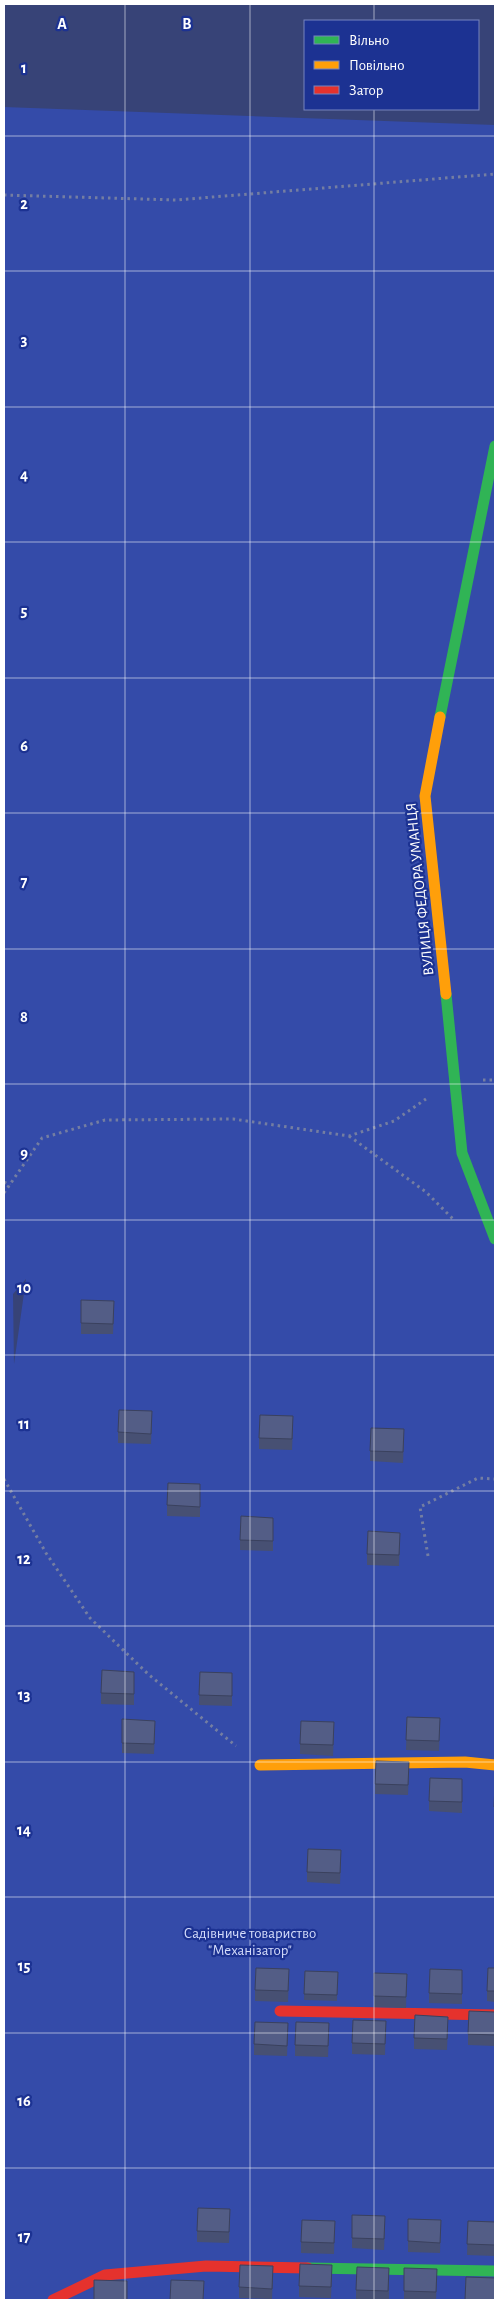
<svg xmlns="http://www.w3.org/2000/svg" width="499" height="2304" font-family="'Alegreya Sans',sans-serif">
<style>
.green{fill:#344ba9;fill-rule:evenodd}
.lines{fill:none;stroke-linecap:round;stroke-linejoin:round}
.path{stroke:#747ea2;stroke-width:3;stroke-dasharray:2.5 4;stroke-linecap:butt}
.fast{stroke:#30b455;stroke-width:11}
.slow{stroke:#ff9f0a;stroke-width:11}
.jam{stroke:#e5322d;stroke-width:11}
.wall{fill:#475073}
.building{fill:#535d86;stroke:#3a415e}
.grid{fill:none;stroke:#fff;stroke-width:1;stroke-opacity:0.55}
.labels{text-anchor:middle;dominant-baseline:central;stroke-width:4.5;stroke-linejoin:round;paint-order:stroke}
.street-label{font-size:15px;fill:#fff;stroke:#1c3292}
.park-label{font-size:15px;fill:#d3dbfa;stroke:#1c3292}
.grid-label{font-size:16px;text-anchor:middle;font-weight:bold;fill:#fff;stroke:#1c3292;stroke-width:4.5;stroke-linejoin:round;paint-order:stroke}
</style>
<rect width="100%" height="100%" fill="#374377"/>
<path class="green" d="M4 107 495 125V2300H4ZM26 1279 14 1364V1365L13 1294Z"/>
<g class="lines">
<path class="path" d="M4 195 176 200 495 174
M483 1080H495
M349 1136 426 1192 455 1221
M4 1182 10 1185
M4 1193 42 1138 105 1120 233 1119 349 1136 394 1121 426 1099
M4 1479 46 1553 90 1618 148 1674 236 1746
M428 1556 420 1507 478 1478 495 1479"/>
<path class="fast" d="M440 717 495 446
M446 994 462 1153 495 1239
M308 2268 495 2271"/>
<path class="slow" d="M440 717 425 796 446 994
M260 1765 465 1762 495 1765"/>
<path class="jam" d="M280 2011 495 2015
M53 2300 105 2275 206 2266 308 2268"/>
</g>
<path class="wall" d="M114 1312 113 1334H81V1323Z
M152 1422 151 1444 118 1443V1432Z
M293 1427 292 1450 259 1449V1438Z
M404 1440 403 1463 370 1461V1451Z
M200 1494V1517L167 1516V1505Z
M273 1518V1551L240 1550V1540Z
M400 1543 399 1566 367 1565V1554Z
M134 1672V1705L101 1704V1693Z
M200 1672 232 1684V1706L199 1705Z
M407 1717 440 1729 439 1751 406 1750Z
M122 1719 155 1731 154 1754 122 1753Z
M334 1733 333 1756 300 1754V1744Z
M409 1773 408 1795 375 1794V1784Z
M495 1784V1817H494Z
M462 1790V1813L429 1811V1801Z
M341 1861 340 1884 307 1882V1872Z
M495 1968V2002L487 2001V1991Z
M305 1971 338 1972 337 2001 304 2000Z
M407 1974 406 2008 374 2007V1996Z
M289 1979 288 2002 255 2001V1990Z
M462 1981V2004L429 2003V1993Z
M495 2012V2046L468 2045V2034Z
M386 2021 385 2055 352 2054V2043Z
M448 2027 447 2050 414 2049V2038Z
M288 2034 287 2056 254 2055V2044Z
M329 2034 328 2057 295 2056V2045Z
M230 2220 229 2243 197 2242V2231Z
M441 2220 440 2253 408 2252V2241Z
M335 2221 334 2254 301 2253V2242Z
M468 2221 495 2222V2256L467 2255Z
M385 2227 384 2250 352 2248V2238Z
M389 2268V2300H356V2290Z
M332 2275 331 2298 299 2297V2286Z
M273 2276 272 2299 239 2298V2287Z
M437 2280 436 2300H404V2291Z"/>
<path class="building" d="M81 1300 114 1301 113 1324 81 1323Z
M119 1410 152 1411 151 1434 118 1432Z
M260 1415 293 1416 292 1439 259 1438Z
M371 1428 404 1429 403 1452 370 1451Z
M168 1483 200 1484V1507L167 1505Z
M241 1516 273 1518V1541L240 1540Z
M368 1531 400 1533 399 1555 367 1554Z
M102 1670 134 1672V1694L101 1693Z
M200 1672 232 1673V1696L199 1695Z
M407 1717 440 1718 439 1741 406 1740Z
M122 1719 155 1721 154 1744 122 1743Z
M301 1721 334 1722 333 1745 300 1744Z
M376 1761 409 1762 408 1785 375 1784Z
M430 1778 462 1779V1802L429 1801Z
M495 1784V1807H494Z
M308 1849 341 1850 340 1873 307 1872Z
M256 1968 289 1969 288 1991 255 1990Z
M488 1968H495V1991H487Z
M430 1969 462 1970V1994L429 1993Z
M305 1971 338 1972 337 1995 304 1994Z
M374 1973 407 1974 406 1997 374 1996Z
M469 2011 495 2012V2035L468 2034Z
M415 2015 448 2017 447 2039 414 2038Z
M353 2020 386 2021 385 2044 352 2043Z
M255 2022 288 2023 287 2046 254 2044Z
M296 2022 329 2023 328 2046 295 2045Z
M198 2208 230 2209 229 2232 197 2231Z
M352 2215 385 2216 384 2239 352 2238Z
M408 2219 441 2220 440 2243 408 2241Z
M302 2220 335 2221 334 2243 301 2242Z
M468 2221 495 2222V2245L467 2244Z
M300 2264 332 2265 331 2287 299 2286Z
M240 2265 273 2266 272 2289 239 2287Z
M357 2267 389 2268 388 2291 356 2290Z
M404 2268 437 2269 436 2292 404 2291Z
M466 2277 495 2278V2300H465Z
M94 2280 127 2281V2300H94Z
M171 2280 204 2281 203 2300H170Z"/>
<path class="grid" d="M125 4V2300M250 4V2300M374 4V21M374 109V2300M4 136H495M4 271H495M4 407H495M4 542H495M4 678H495M4 813H495M4 949H495M4 1084H495M4 1220H495M4 1355H495M4 1491H495M4 1626H495M4 1762H495M4 1897H495M4 2033H495M4 2168H495"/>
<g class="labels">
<g class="street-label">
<text transform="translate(420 889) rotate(-96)">ВУЛИЦЯ ФЕДОРА УМАНЦЯ</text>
</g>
<g class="park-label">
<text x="250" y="1933">Садівниче товариство<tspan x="250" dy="17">"Механізатор"</tspan></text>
</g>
</g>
<g class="grid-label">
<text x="62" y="29">A</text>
<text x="187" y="29">B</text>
<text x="24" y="73">1</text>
<text x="24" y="209">2</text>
<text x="24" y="345">3</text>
<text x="24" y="480">4</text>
<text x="24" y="616">5</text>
<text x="24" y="751">6</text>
<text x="24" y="887">7</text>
<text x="24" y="1022">8</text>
<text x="24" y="1158">9</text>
<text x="24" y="1293">10</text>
<text x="24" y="1429">11</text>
<text x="24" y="1564">12</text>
<text x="24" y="1700">13</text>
<text x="24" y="1835">14</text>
<text x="24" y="1971">15</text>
<text x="24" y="2106">16</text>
<text x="24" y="2242">17</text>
</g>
<rect width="499" height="2304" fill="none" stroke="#ffffff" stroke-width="10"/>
<rect x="304" y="20" width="175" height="90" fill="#1c3292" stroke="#7784be"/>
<rect x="314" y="36" width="25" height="8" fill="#30b455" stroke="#7784be"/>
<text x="349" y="45" font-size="15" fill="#ffffff">Вільно</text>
<rect x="314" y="61" width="25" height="8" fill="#ff9f0a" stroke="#7784be"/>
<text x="349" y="70" font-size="15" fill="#ffffff">Повільно</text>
<rect x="314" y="86" width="25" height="8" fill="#e5322d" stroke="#7784be"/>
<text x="349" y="95" font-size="15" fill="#ffffff">Затор</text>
</svg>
